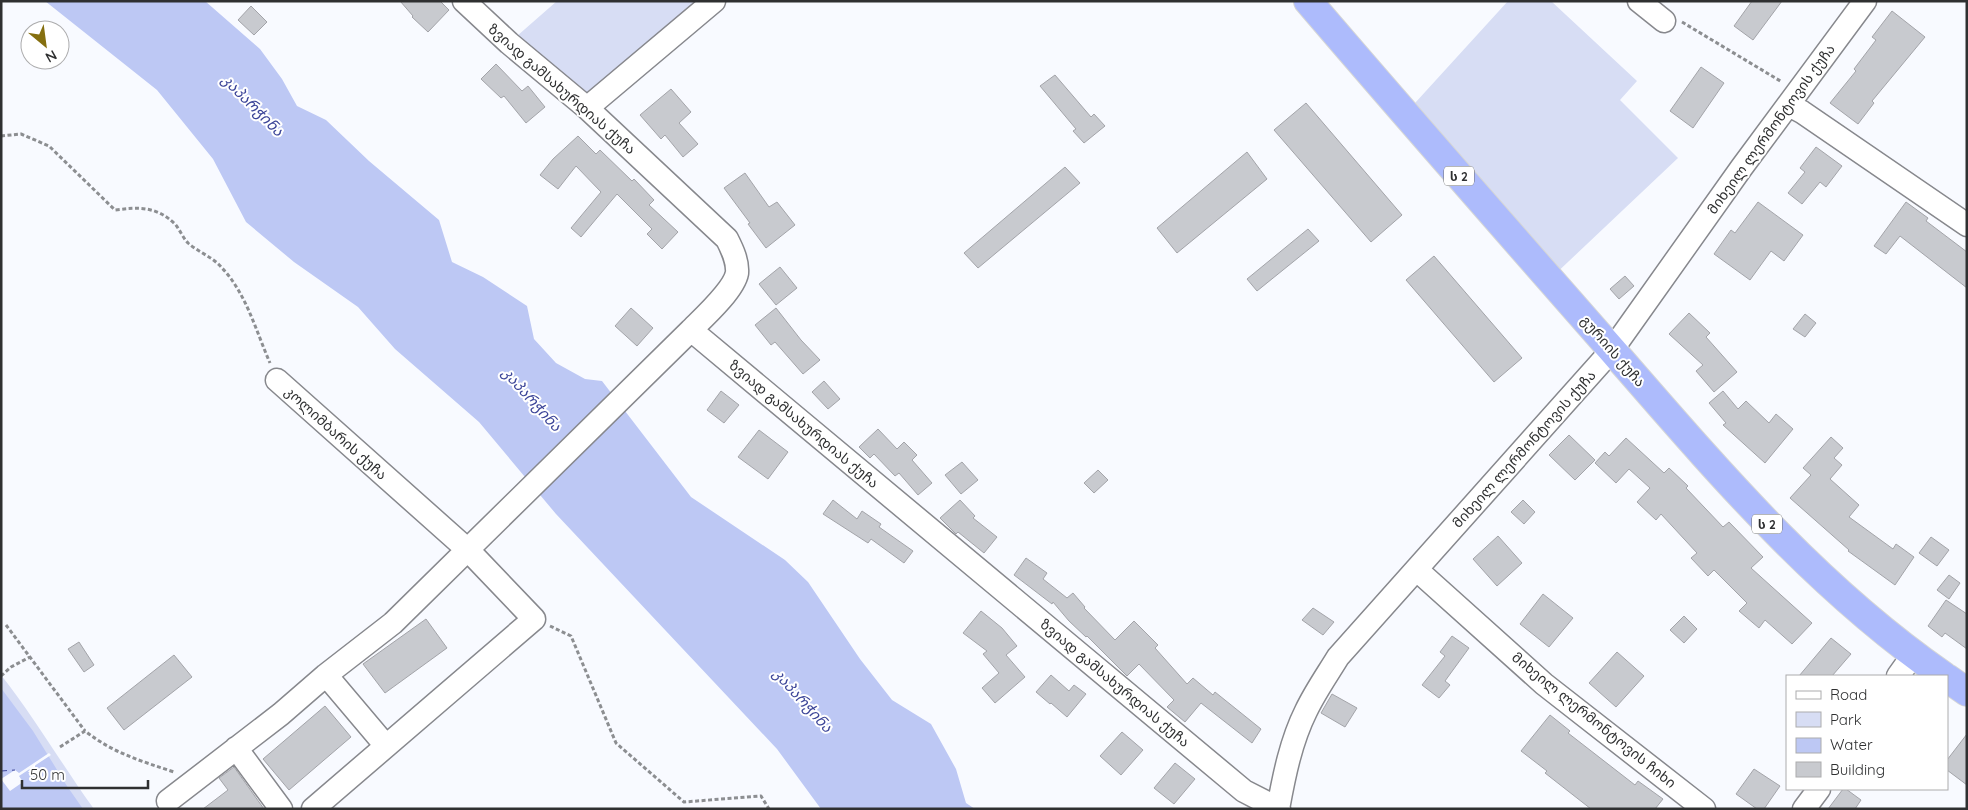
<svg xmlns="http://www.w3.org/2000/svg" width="1968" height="810" font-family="Quicksand,'Noto Sans Georgian',sans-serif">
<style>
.green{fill:#d7ddf4}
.water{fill:#bdc8f4}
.pier{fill:#f8faff}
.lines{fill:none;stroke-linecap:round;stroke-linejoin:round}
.ferry{stroke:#3c4598;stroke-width:1;stroke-dasharray:6 5;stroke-linecap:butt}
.building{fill:#c8cacf;stroke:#a3a4a9}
.minor-casing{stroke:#87888d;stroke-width:25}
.highway-casing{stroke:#d5d6d6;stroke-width:30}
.path{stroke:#8c8e91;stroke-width:3;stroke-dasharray:4 2.5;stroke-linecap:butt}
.minor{stroke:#fff;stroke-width:22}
.highway{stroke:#adbbfc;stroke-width:28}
.labels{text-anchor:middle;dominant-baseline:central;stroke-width:4;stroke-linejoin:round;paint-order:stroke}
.shield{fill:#fff;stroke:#6d6e6f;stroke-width:1}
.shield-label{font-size:12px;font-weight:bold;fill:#2f3031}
.street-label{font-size:14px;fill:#2f3031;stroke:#fff}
.water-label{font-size:15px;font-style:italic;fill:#3c4598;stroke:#fff}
</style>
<rect width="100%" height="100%" fill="#f8faff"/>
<path class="green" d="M557 1H714L587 108 509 43Z
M1508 1H1551L1637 81 1620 100 1678 158 1550 279 1405 114Z
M1 675C35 718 62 765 94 809H1Z"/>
<path class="water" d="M45 1H205L260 49 282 79 297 106 326 120 369 161 439 220 452 262 483 277 527 306 534 339 556 363 585 379 602 381 691 497 785 560 808 582 860 659 892 700 931 724 956 769 966 803 975 809H821L777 749 556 514 479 422 395 349 358 307 294 262 246 222 213 159 157 90Z
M1 688 33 731 67 786 83 809H1Z"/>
<path class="pier" d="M49 753 51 755 19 776 23 782 10 791 1 779 15 770 19 773Z"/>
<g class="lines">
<path class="ferry" d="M1 771 15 770"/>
</g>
<path class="building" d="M400 1H440L449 10 428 32 412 17 413 16Z
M1752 1H1782L1753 40 1734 26Z
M251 6 267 22 254 35 238 20Z
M1892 11 1925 37 1872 101 1874 103 1858 124 1830 103 1856 71 1854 69 1876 40 1872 37Z
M496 64 522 91 528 86 545 107 526 123 504 96 501 98 481 79Z
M1701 67 1724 83 1693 128 1670 111Z
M1055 75 1091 117 1094 114 1105 126 1084 143 1073 131 1076 129 1040 86Z
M671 89 691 112 679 123 698 144 683 157 665 135 661 139 640 115Z
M1306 103 1402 215 1371 242 1274 130Z
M578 136 596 154 600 150 632 181 634 179 654 200 649 205 678 232 662 249 647 234 652 229 617 194 581 237 571 228 601 192 576 166 558 189 540 175 553 159Z
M1816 147 1842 166 1826 187 1820 182 1802 204 1788 193 1805 172 1800 168Z
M1247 152 1267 179 1177 253 1157 228Z
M1065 167 1080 183 978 268 964 253Z
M745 173 769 207 777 202 795 225 766 248 748 224 750 223 724 188Z
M1758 202 1803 235 1784 261 1771 251 1750 280 1714 254 1731 230 1735 233Z
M1906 202 1928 218 1926 221 1967 252V288L1900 236 1886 254 1874 246Z
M1308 229 1319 241 1257 291 1247 279Z
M1434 256 1522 358 1494 382 1406 280Z
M780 267 797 288 776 305 759 284Z
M1625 276 1634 286 1619 299 1610 289Z
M631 308 653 328 637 346 615 326Z
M776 308 801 340 820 360 803 374 775 342 771 345 755 325Z
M1689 313 1710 333 1706 337 1737 372 1714 392 1696 371 1703 365 1669 334Z
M1805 314 1816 323 1805 337 1793 329Z
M824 381 840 399 828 409 812 392Z
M721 391 739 405 724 423 707 410Z
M1723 391 1738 409 1746 401 1769 423 1776 414 1793 429 1765 463 1723 425 1726 423 1709 403Z
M878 429 897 449 904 442 917 455 912 460 932 483 918 495 899 473 895 476 874 454 870 458 859 447Z
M759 430 788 452 768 479 738 457Z
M1569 435 1595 460 1575 480 1549 455Z
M1831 437 1843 448 1834 458 1842 465 1830 479 1859 505 1849 517 1893 549 1896 544 1914 557 1895 585 1848 551 1849 550 1790 498 1811 475 1803 468Z
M1626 438 1664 473 1669 468 1688 486 1686 488 1723 527 1729 522 1763 557 1751 568 1812 623 1792 644 1765 620 1759 628 1739 611 1747 603 1714 570 1708 576 1691 558 1697 553 1661 514 1656 520 1637 502 1650 488 1629 469 1616 483 1595 463 1605 452 1609 456Z
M962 462 978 480 961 494 945 475Z
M1098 470 1108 480 1094 493 1084 483Z
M833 500 857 519 862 511 881 524 879 527 913 551 904 563 871 539 868 543 823 514Z
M960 500 975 516 973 518 997 537 984 553 958 532 956 534 940 518Z
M1523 500 1535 512 1524 524 1511 512Z
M1498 536 1522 563 1497 586 1473 559Z
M1931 537 1949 550 1937 566 1919 553Z
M1026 558 1047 573 1043 579 1067 598 1073 593 1085 607 1084 608 1115 640 1134 621 1158 645 1155 648 1187 684 1193 678 1213 695 1215 692 1261 729 1252 743 1201 703 1185 722 1167 707 1174 700 1139 664 1127 676 1087 636 1086 637 1069 621 1053 602 1052 604 1014 575Z
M1949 575 1960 583 1949 599 1937 590Z
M1543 594 1573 618 1549 647 1520 624Z
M1946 600 1967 614V649L1945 633 1942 637 1928 626Z
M1313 608 1334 622 1323 635 1302 620Z
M981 611 1002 628 1017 646 1006 655 1025 677 995 703 982 688 999 673 983 654 987 651 963 633Z
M1684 616 1697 629 1684 643 1670 630Z
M426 619 447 648 385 693 363 664Z
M1452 636 1469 648 1445 681 1450 685 1439 698 1422 685 1445 656 1440 652Z
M1831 638 1851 654 1832 676H1799Z
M79 642 94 665 84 672 68 649Z
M1617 652 1644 676 1616 707 1589 683Z
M174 655 192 677 124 730 107 708Z
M1051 675 1069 691 1074 685 1086 694 1067 717 1051 703 1050 704 1036 692Z
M1332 694 1357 708 1345 727 1321 713Z
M325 706 351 737 289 790 263 759Z
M1550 715 1570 731 1568 733 1635 785 1638 781 1663 799 1655 809H1591L1545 773 1547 771 1521 751Z
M1122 732 1143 750 1121 775 1100 756Z
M1967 734V785L1947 770V760Z
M1175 763 1195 779 1174 804 1154 788Z
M234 767 264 809H203L228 790 219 778Z
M1754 769 1780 786 1764 809H1757L1736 794Z
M1843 789H1846L1861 800 1855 809H1828Z"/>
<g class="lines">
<defs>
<path id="minor" d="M1639 1 1664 21
M1789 105 1802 112 1967 225
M587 108 714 1
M691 330 1244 791 1279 809
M277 380 469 551 534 619 313 809
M1417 570 1544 684 1704 809
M326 675 386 746
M1898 676 1913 655
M236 748 281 809
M168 801 281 714 326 675 393 623 691 330C703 318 734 290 737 273 738 261 732 249 727 239L587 108 509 43 464 1
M1278 809C1284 776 1291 741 1306 711 1315 692 1327 675 1338 657L1612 350 1742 167 1865 1
M1804 809 1819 789"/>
<path id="highway" d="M1308 1C1408 118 1510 234 1612 350 1714 467 1815 587 1944 676
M1947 678 1967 692"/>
</defs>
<use href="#minor" class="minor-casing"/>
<use href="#highway" class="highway-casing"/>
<path class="path" d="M1682 22 1782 82
M1 136 21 134 49 146 115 210C139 207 156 206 175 224 180 230 183 238 188 243 198 252 213 257 222 268 246 293 256 331 270 363
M6 625 85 731
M550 626 571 636 616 743 684 802 761 796 769 809
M1 676 11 667 30 657
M60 747 85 731C113 753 141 761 174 772"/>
<use href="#minor" class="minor"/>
<use href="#highway" class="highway"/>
</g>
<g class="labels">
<g class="shield">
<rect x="1444" y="166.5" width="30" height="19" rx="4"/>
<rect x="1752" y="514.5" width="30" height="19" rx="4"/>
</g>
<g class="shield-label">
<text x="1459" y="176">ს 2</text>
<text x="1767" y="524">ს 2</text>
</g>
<g class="street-label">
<text transform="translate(562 89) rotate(41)">ზვიად გამსახურდიას ქუჩა</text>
<text transform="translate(1771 129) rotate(-54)">მიხეილ ლერმონტოვის ქუჩა</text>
<text transform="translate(1613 351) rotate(49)">გურიის ქუჩა</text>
<text transform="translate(804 424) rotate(40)">ზვიად გამსახურდიას ქუჩა</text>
<text transform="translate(336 433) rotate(42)">კოლიმბარის ქუჩა</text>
<text transform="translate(1524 449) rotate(-48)">მიხეილ ლერმონტოვის ქუჩა</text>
<text transform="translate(1115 683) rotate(40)">ზვიად გამსახურდიას ქუჩა</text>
<text transform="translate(1594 720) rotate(39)">მიხეილ ლერმონტოვის ჩიხი</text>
</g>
<g class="water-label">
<text transform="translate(253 105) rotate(45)">კაპარჭინა</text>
<text transform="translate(532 399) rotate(48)">კაპარჭინა</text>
<text transform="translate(803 700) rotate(48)">კაპარჭინა</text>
</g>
</g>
<rect width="1968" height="810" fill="none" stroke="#2f3031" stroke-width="5"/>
<rect x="1786" y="675" width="162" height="115" fill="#ffffff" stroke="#acacad"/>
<rect x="1796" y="691" width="25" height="8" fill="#ffffff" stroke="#acacad"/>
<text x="1830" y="700" font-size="15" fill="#2f3031">Road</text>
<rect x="1796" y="712" width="25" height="15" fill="#d7ddf4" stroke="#acacad"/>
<text x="1830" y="725" font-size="15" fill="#2f3031">Park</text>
<rect x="1796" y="738" width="25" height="15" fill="#bdc8f4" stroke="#acacad"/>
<text x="1830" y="750" font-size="15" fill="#2f3031">Water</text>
<rect x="1796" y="762" width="25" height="15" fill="#c8cacf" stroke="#acacad"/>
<text x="1830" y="775" font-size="15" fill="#2f3031">Building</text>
<g transform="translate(45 45) rotate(151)"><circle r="24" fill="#ffffff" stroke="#acacad"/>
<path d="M0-4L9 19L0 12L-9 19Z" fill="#856f0f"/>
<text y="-8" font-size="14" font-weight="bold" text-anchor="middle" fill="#2f3031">N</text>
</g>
<path d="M22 780v8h126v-8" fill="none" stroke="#2f3031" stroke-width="2.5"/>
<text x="30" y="780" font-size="15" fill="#2f3031" stroke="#ffffff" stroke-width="4" paint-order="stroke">50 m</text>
</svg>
